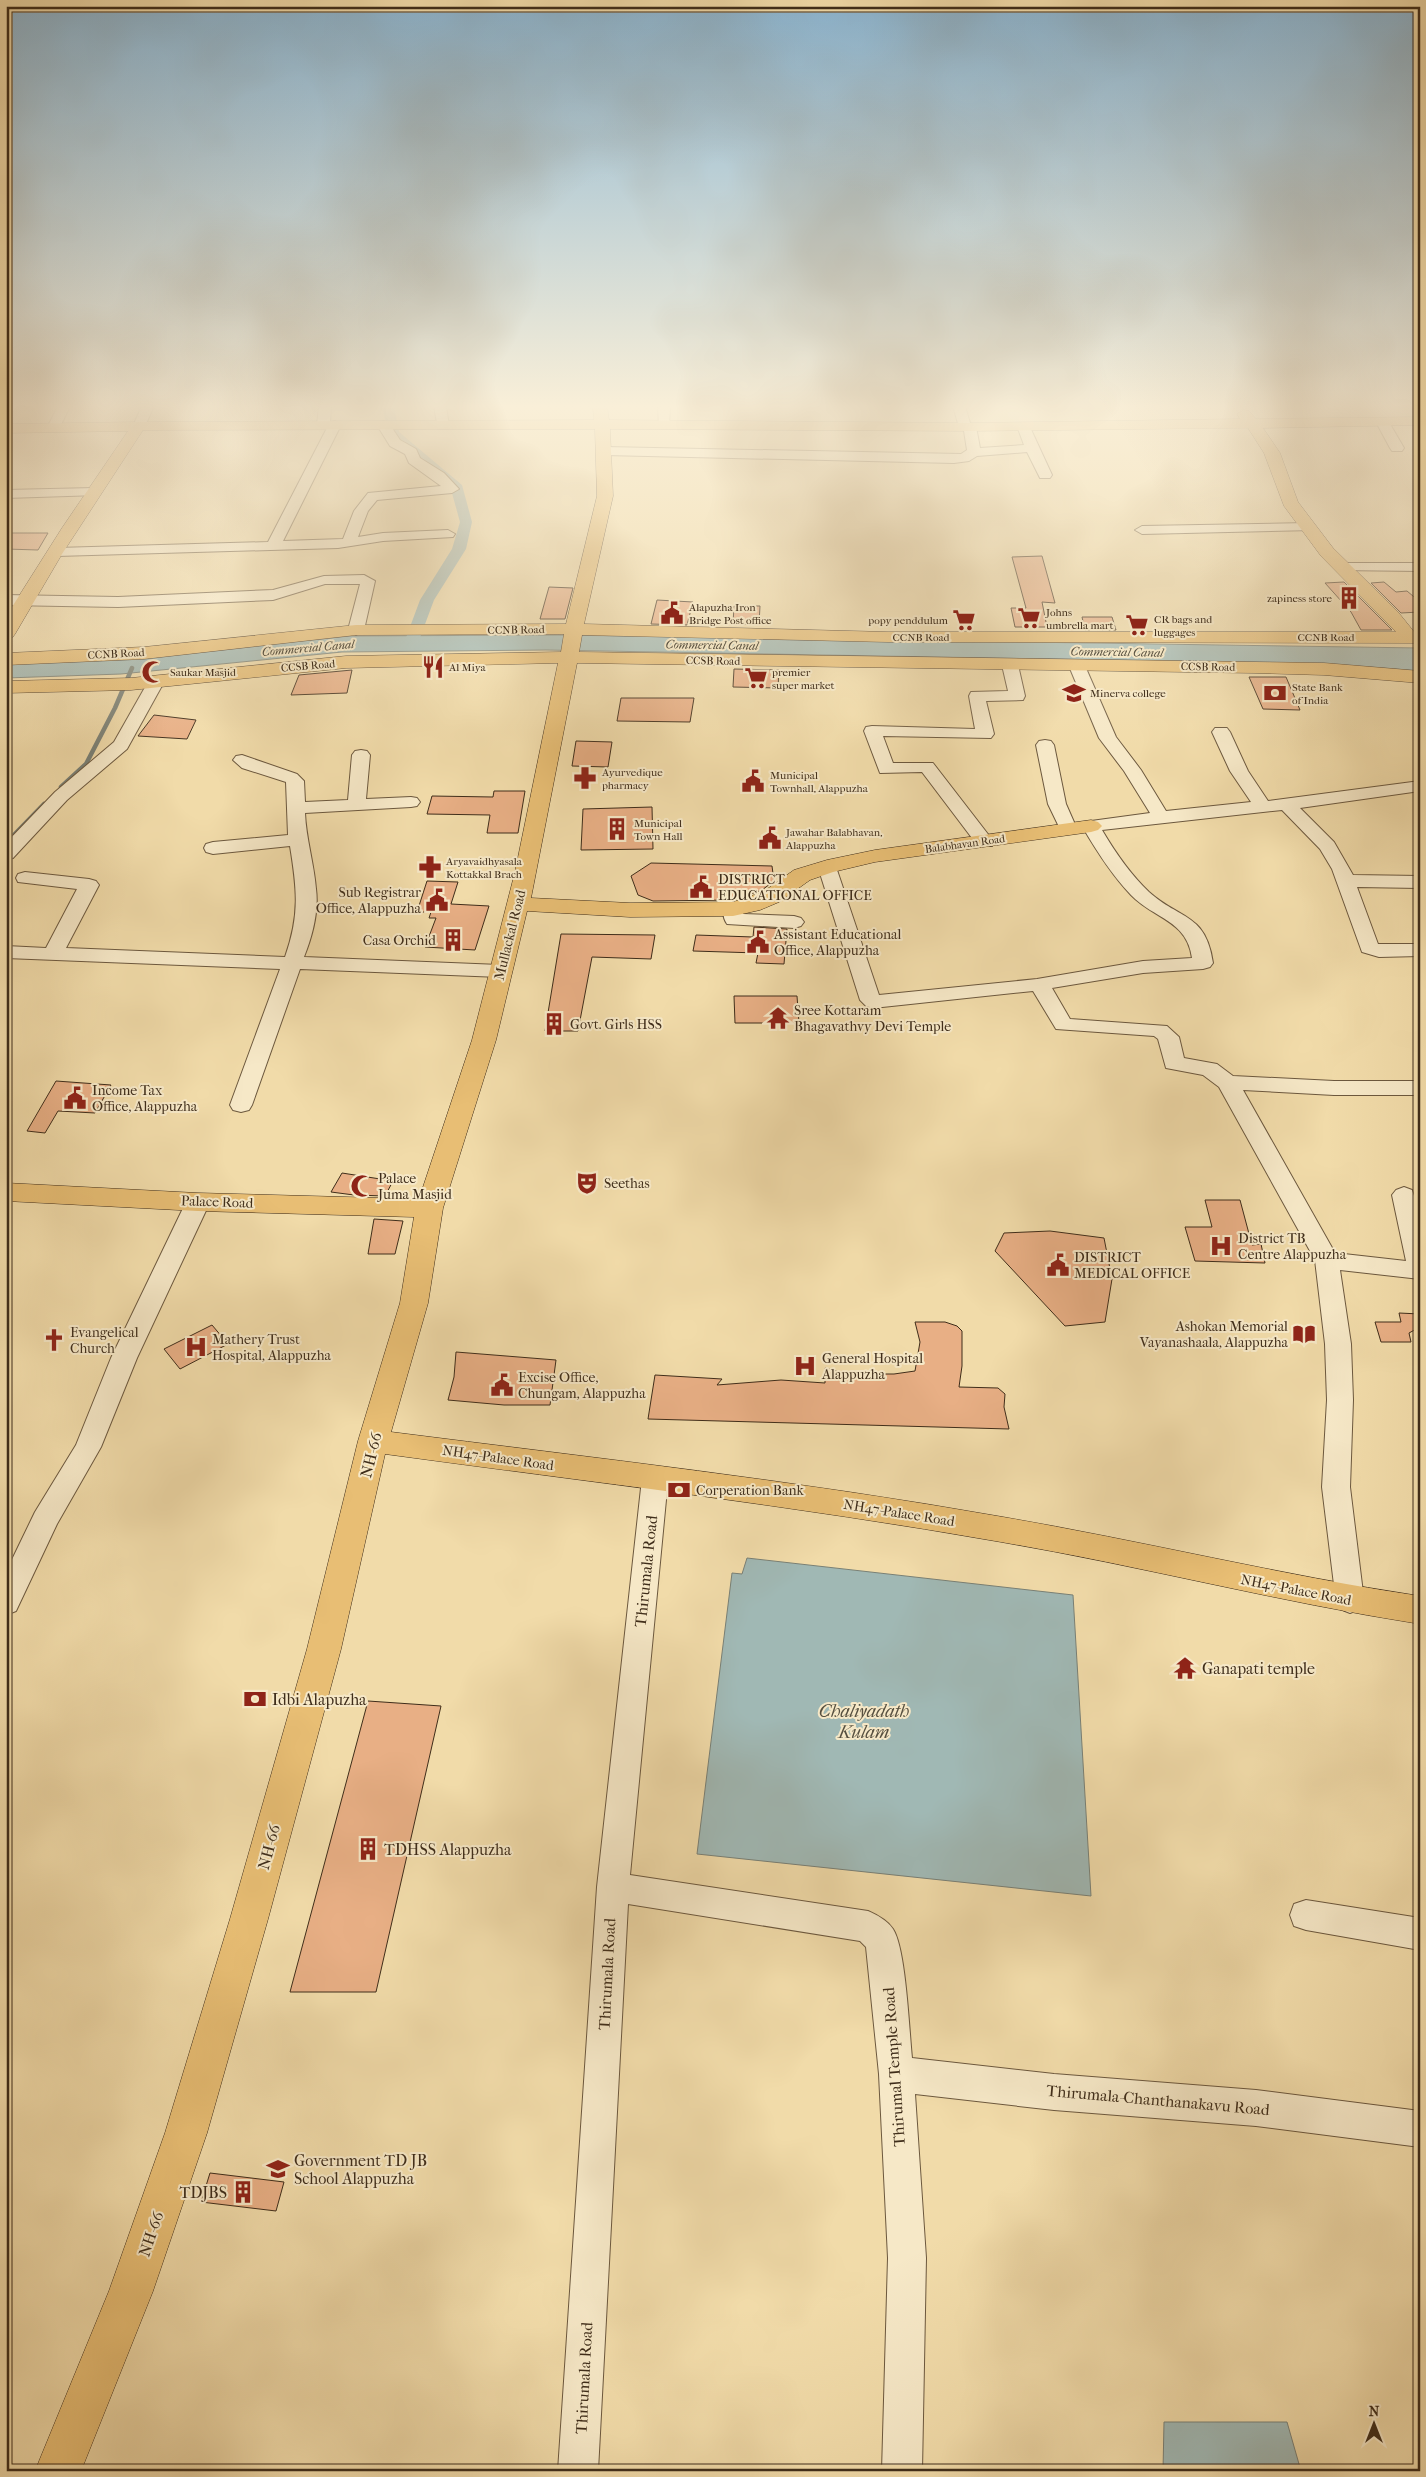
<svg xmlns="http://www.w3.org/2000/svg" width="1426" height="2477" font-family="'IM FELL French Canon',serif">
<style>
.water{fill:#a0b8b4;stroke:#798076}
.lines{fill:none;stroke-linecap:round;stroke-linejoin:round}
.stream{stroke:#798076;stroke-width:4.5}
.canal{fill:#a0b8b4;fill-rule:evenodd}
.building{fill:#e8af85;stroke:#3f2d1a}
.minor-casing{stroke:#6c583e;stroke-width:2}
.major-casing{stroke:#3f2d1a;stroke-width:1}
.minor{fill:#f6e8c7;fill-rule:evenodd}
.major{fill:#e8be74;fill-rule:evenodd}
.labels{text-anchor:middle;dominant-baseline:central;stroke-width:4;stroke-linejoin:round;paint-order:stroke}
.far-poi-label{font-size:11px;fill:#3f2d1a;stroke:#f6e8c7;text-anchor:start}
.far-street-label{font-size:11px;fill:#3f2d1a;stroke:#f6e8c7}
.far-water-label{font-size:12px;font-style:italic;fill:#575040;stroke:#f6e8c7}
.poi-label{font-size:14px;fill:#3f2d1a;stroke:#f6e8c7;text-anchor:start}
.street-label{font-size:14px;fill:#3f2d1a;stroke:#f6e8c7}
.near-street-label{font-size:16px;fill:#3f2d1a;stroke:#f6e8c7}
.near-poi-label{font-size:16px;fill:#3f2d1a;stroke:#f6e8c7;text-anchor:start}
.near-water-label{font-size:18px;font-style:italic;fill:#575040;stroke:#f6e8c7}
</style>
<rect width="100%" height="100%" fill="#f1dba9"/>
<filter id="stains"><feTurbulence type="fractalNoise" baseFrequency=".004" numOctaves="4"/><feColorMatrix values="0 0 0 0 .2 0 0 0 0 .09 0 0 0 0 .02 0 0 0 .5 -.17"/></filter>
<radialGradient id="worn" r=".72"><stop offset=".6" stop-color="#630" stop-opacity="0"/><stop offset="1" stop-color="#630" stop-opacity=".3"/></radialGradient>
<path class="water" d="M558 635 1420 648V671L1329 664 546 650 342 652 121 674 6 678V663L147 656 350 636Z
M747 1558 1073 1595 1091 1896 697 1854 732 1573 742 1574Z
M1164 2422H1287L1301 2471H1163Z"/>
<g class="lines">
<path class="stream" d="M61 787 86 764 115 708 132 668
M10 839 44 804"/>
<path class="canal" d="M382 406H394L399 432 462 485 472 522 466 549 434 600 418 643 411 647 404 643 420 600 452 549 460 522 450 486 389 435Z"/>
</g>
<path class="building" d="M6 533H48L38 550 6 549Z
M1042 556 1055 603 1042 602 1047 627H1015L1011 608H1026L1012 557Z
M1344 582 1392 630H1361L1351 612 1325 583Z
M1384 582 1396 592 1407 591 1420 602V612L1401 613 1371 583Z
M549 587 573 588 565 619H540Z
M657 600 693 602 687 625 651 624Z
M734 606H760L759 624H733Z
M1082 617H1112L1116 630H1085Z
M734 669 779 670 778 688 733 687Z
M352 670 347 693 291 695 299 675Z
M1249 677H1286L1300 710 1263 709Z
M621 698H694L690 722 617 721Z
M154 715 196 720 187 739 138 736Z
M576 741 612 742 608 767 572 766Z
M494 791H525L518 833H487L490 815 427 814 432 796 493 797Z
M652 807 653 849 581 850 583 809Z
M651 863 772 866 774 881 762 890 733 900 653 901 638 895 631 876Z
M427 881 458 882 451 904 489 906 475 950 425 947 436 918H429L431 912H417Z
M754 927 787 929 784 964 756 963 758 953 693 951 696 935 753 937Z
M561 934 655 935 651 959 592 957 578 1031H545Z
M734 996H797L799 1023H735Z
M56 1081 111 1085 95 1113 58 1111 45 1133 27 1131Z
M342 1173 393 1181 385 1196 354 1195 331 1192Z
M1205 1200H1240L1252 1245 1261 1244 1265 1263 1195 1261 1185 1227H1212Z
M374 1219 403 1221 395 1254H368Z
M1050 1231 1104 1238 1112 1279 1105 1322 1065 1326 995 1251 1004 1233Z
M1399 1313 1420 1314V1327L1409 1333 1411 1342H1381L1375 1322H1401Z
M915 1322H945L957 1326 962 1331V1366L959 1387 998 1388 1005 1394 1004 1407 1009 1429 648 1419 655 1375 722 1379 717 1385 781 1380 825 1383V1368L847 1374H894L915 1371 920 1342Z
M212 1325 228 1344 180 1369 164 1349Z
M456 1352 556 1360 550 1405H504L448 1400 454 1377Z
M368 1701 441 1706 376 1992H290Z
M210 2173 284 2182 276 2211 201 2202Z"/>
<g class="lines">
<defs>
<path id="minor" d="M58 406H70L58 431H48L47 428Z
M142 406H154L145 426 139 430 133 426Z
M319 406H331L330 423 335 421 341 425 283 541 343 539 354 511 368 493 441 486 409 463 405 454 390 446 377 425 383 421 388 422 400 440 416 449 420 458 444 473 459 489 452 493 377 500 368 511 358 537 383 533 448 530 455 534 453 537 383 541 338 548 57 556 50 552 57 548 268 542 327 428H318L317 425Z
M434 406H446L449 426 448 429H438Z
M658 406H670L669 427H659Z
M953 406H965L970 423 976 427 980 448 1024 445 1017 426 1018 423H1028L1052 475 1050 478H1040L1027 452 977 456 969 461 954 463 605 455 598 451 605 447 961 454 967 450 964 431 959 427Z
M1382 418 1387 419 1404 448 1402 451H1392L1390 448 1376 422Z
M94 488 101 492 99 495 6 498V490Z
M1308 523 1313 524 1315 527 1313 530 1142 534 1135 530 1142 526Z
M1342 563H1420V571L1337 570 1335 567 1337 564Z
M364 575 375 581 364 630 356 635 348 630 360 584H325L273 600 118 607 6 605V595L118 597 273 590 324 576Z
M1010 660 1018 665 1025 696 1023 700 986 701 994 734 991 738 883 736 893 763H933L994 842 992 846H978L922 772 880 773 864 731 866 727 872 726 975 729 969 696 971 692 1008 691 1002 665Z
M1077 661 1085 666 1116 737 1141 770 1166 811 1251 802 1230 771 1212 732 1215 728H1227L1230 732 1248 771 1268 801 1420 781V791L1300 808 1334 842 1353 875 1420 876V888L1357 887 1378 944H1420V956L1379 957 1362 952 1332 869 1320 849 1282 810 1102 830C1115 852 1130 874 1149 892 1180 920 1206 913 1213 963L1210 967 1203 969 1143 973 1052 988 1070 1019 1167 1026 1179 1037 1184 1058 1217 1064 1233 1076 1334 1081H1420V1095H1334L1243 1090 1335 1253 1406 1261 1392 1195 1396 1190 1404 1187 1412 1190 1420 1214V1279L1340 1270 1351 1344 1353 1400 1350 1487 1364 1601 1360 1609 1350 1613 1340 1609 1336 1601 1322 1487 1327 1400 1325 1344 1315 1260 1219 1087 1203 1075 1166 1068 1158 1039 1154 1036 1056 1029 1033 991 873 1008 866 1006 860 1000 818 867 820 863H834L836 867 879 995 1037 979 1143 961 1192 958C1187 920 1154 919 1131 895 1111 874 1096 850 1082 826L1085 822 1091 821 1150 813 1124 771 1099 738 1069 666Z
M156 677 162 679 164 682 127 749 67 800 13 858 6 860V843L55 792 114 742 148 682 150 679Z
M1045 740 1051 741 1054 745 1066 804 1077 829 1074 833H1062L1048 804 1036 745 1039 741Z
M361 750 367 751 370 755 366 799 411 797 417 798 420 802 417 806 411 807 305 813C306 839 314 863 316 889 319 911 312 937 304 957L500 965 507 967 510 971 507 975 500 977 300 969 252 1105 249 1110 241 1112 233 1110 230 1105 280 969 6 958V946L46 948 77 889 18 882 16 878 18 874 25 872 89 879 96 881 99 885 66 948 285 957C300 915 297 889 290 846L213 854 206 852 204 848 206 844 213 842 288 835 286 782 242 768 233 760 236 756 242 755 297 774 304 781 305 802 348 800 352 755 355 751Z
M733 903 740 905 743 914 794 916 801 918 804 922 801 926 794 928 727 924C723 918 722 911 726 905Z
M198 1194 206 1197 210 1202 137 1358 101 1447 57 1524 16 1611 6 1615V1572L35 1512 76 1445 111 1358 186 1202 190 1197Z
M655 1469 665 1472 668 1479 630 1875 868 1911C877 1915 887 1920 893 1929 906 1949 909 2030 912 2058L1054 2074 1256 2090 1420 2111V2147L1256 2126 1054 2110 915 2094 926 2258 922 2471H882L888 2258 879 2074 866 1947 860 1941 628 1904 598 2471H558L597 1887 642 1479 645 1472Z
M1306 1900 1420 1918V1950L1306 1930 1294 1926 1290 1915 1294 1904Z"/>
<path id="major" d="M593 406H607L609 420 970 423 1240 419 1237 414 1244 410 1249 411 1256 419 1420 417V425L1263 428 1280 453 1298 502 1333 548 1398 612 1415 633H1420V643L888 642 582 635 579 652 1324 663 1420 671V683L1324 675 1255 673 577 663 531 898 630 903 733 902 763 892 794 870 827 860 875 850 1091 820 1098 822 1102 826 1098 830 1091 832 875 862 833 872 810 880 779 902 760 910 733 916 630 917 527 911 496 1040 443 1208 428 1303 391 1432C595 1458 800 1481 1003 1517 1143 1541 1280 1575 1420 1596V1624C1279 1602 1141 1566 1001 1542 797 1506 591 1482 385 1454L341 1649 268 1919 207 2133 153 2291 81 2471H35L109 2291 165 2133 230 1919 307 1649 358 1441 400 1303 414 1217 198 1211 6 1201V1183L198 1193 419 1199 472 1040 515 872 558 663 346 668 131 690 6 693V681L131 678 346 656 561 652 564 634 356 635 144 659 6 665V653L144 647 356 625 566 624 597 496 595 429 143 430 62 554 15 634 12 638 6 639V618L12 607 62 528 128 431 6 433V424L139 422 594 420ZM1248 428 1264 453 1284 506 1321 556 1396 632H888L584 624 613 496 610 429 970 431Z"/>
</defs>
<use href="#minor" class="minor-casing"/>
<use href="#major" class="major-casing"/>
<use href="#minor" class="minor"/>
<use href="#major" class="major"/>
</g>
<linearGradient id="sky" x2="0" y2="1"><stop stop-color="#8bb6d3"/><stop offset="0.54" stop-color="#f9efd8"/><stop offset="1" stop-color="#f9efd8" stop-opacity="0"/></linearGradient>
<rect width="1426" height="753" fill="url(#sky)"/>
<defs>
<symbol id="building-bare" viewBox="-9 -9 18 18"><path d="M-4-6H4V6H1V3H-1V6H-4ZM-2.5-4.3h1.7v1.8h-1.7ZM.8-4.3h1.7v1.8H.8ZM-2.5-1h1.7V.8h-1.7ZM.8-1h1.7V.8H.8Z" fill="#8f2418" stroke="#f6e8c7" stroke-width="2.5" paint-order="stroke"/></symbol>
<symbol id="civic-bare" viewBox="-9 -9 18 18"><path d="M-.6-6.5H3V-4.5H.6V-3L4-1V1h2V6H-6V1h2V-1L-.6-3ZM-1.2 2.5V6h2.4V2.5Z" fill="#8f2418" stroke="#f6e8c7" stroke-width="2.5" paint-order="stroke"/></symbol>
<symbol id="supermarket-bare" viewBox="-9 -9 18 18"><path d="M-6-5.5h2.5l.6 2H6L4.5 2H-2.5L-4.4-4H-6ZM-1.5 3.2a1.3 1.3 0 1 0 .1 0ZM3 3.2a1.3 1.3 0 1 0 .1 0Z" fill="#8f2418" stroke="#f6e8c7" stroke-width="2.5" paint-order="stroke"/></symbol>
<symbol id="restaurant-bare" viewBox="-9 -9 18 18"><path d="M-5-6h1v4h1v-4h1v4h1v-4h1v5L-1.5 .5V6h-2V.5L-5-1ZM5-6V6H3V1.5H1.5Q1.5-4 5-6Z" fill="#8f2418" stroke="#f6e8c7" stroke-width="2.5" paint-order="stroke"/></symbol>
<symbol id="mosque-bare" viewBox="-9 -9 18 18"><path d="M3.5-4.9A6 6 0 1 0 3.5 4.9A5 5 0 1 1 3.5-4.9Z" fill="#8f2418" stroke="#f6e8c7" stroke-width="2.5" paint-order="stroke"/></symbol>
<symbol id="university-bare" viewBox="-9 -9 18 18"><path d="M0-5L7-2L0 1L-7-2ZM-4 1L0 2.5L4 1V4Q0 6-4 4Z" fill="#8f2418" stroke="#f6e8c7" stroke-width="2.5" paint-order="stroke"/></symbol>
<symbol id="bank-bare" viewBox="-9 -9 18 18"><path d="M-6-4H6V4H-6ZM0-2.3a2.3 2.3 0 1 0 0 4.6a2.3 2.3 0 1 0 0-4.6Z" fill="#8f2418" stroke="#f6e8c7" stroke-width="2.5" paint-order="stroke"/></symbol>
<symbol id="pharmacy-bare" viewBox="-9 -9 18 18"><path d="M-2-6h4v4h4v4h-4v4h-4v-4h-4v-4h4Z" fill="#8f2418" stroke="#f6e8c7" stroke-width="2.5" paint-order="stroke"/></symbol>
<symbol id="temple-bare" viewBox="-9 -9 18 18"><path d="M0-6L5-2H3V0L6.5 2.5H4V6H1.5V3h-3V6H-4V2.5H-6.5L-3 0V-2H-5Z" fill="#8f2418" stroke="#f6e8c7" stroke-width="2.5" paint-order="stroke"/></symbol>
<symbol id="theatre-bare" viewBox="-9 -9 18 18"><path d="M-5-5.5Q0-4 5-5.5V0Q5 5 0 6Q-5 5-5 0ZM-3.3-2.5H-1v1.5H-3.3ZM1-2.5H3.3v1.5H1ZM-2.8 1Q0 5.5 2.8 1Z" fill="#8f2418" stroke="#f6e8c7" stroke-width="2.5" paint-order="stroke"/></symbol>
<symbol id="hospital-bare" viewBox="-9 -9 18 18"><path d="M-5-5h3v3.5h4V-5h3V5h-3V1.5h-4V5h-3Z" fill="#8f2418" stroke="#f6e8c7" stroke-width="2.5" paint-order="stroke"/></symbol>
<symbol id="library-bare" viewBox="-9 -9 18 18"><path d="M-6-4Q-3-5.5-.7-3.5V5Q-3 3-6 4ZM6-4Q3-5.5 .7-3.5V5Q3 3 6 4Z" fill="#8f2418" stroke="#f6e8c7" stroke-width="2.5" paint-order="stroke"/></symbol>
<symbol id="church-bare" viewBox="-9 -9 18 18"><path d="M-1.2-6h2.4v3.5h3.3v2.4h-3.3V6h-2.4V-.1h-3.3v-2.4h3.3Z" fill="#8f2418" stroke="#f6e8c7" stroke-width="2.5" paint-order="stroke"/></symbol>
<symbol id="school-bare" viewBox="-9 -9 18 18"><path d="M0-5L7-2L0 1L-7-2ZM-4 1L0 2.5L4 1V4Q0 6-4 4Z" fill="#8f2418" stroke="#f6e8c7" stroke-width="2.5" paint-order="stroke"/></symbol>
</defs>
<g fill-rule="evenodd">
<use href="#building-bare" x="1333" y="582" width="32" height="32"/>
<use href="#civic-bare" x="656" y="597" width="32" height="32"/>
<use href="#supermarket-bare" x="1013" y="602" width="32" height="32"/>
<use href="#supermarket-bare" x="948" y="604" width="32" height="32"/>
<use href="#supermarket-bare" x="1121" y="609" width="32" height="32"/>
<use href="#restaurant-bare" x="417" y="651" width="32" height="32"/>
<use href="#mosque-bare" x="137" y="656" width="32" height="32"/>
<use href="#supermarket-bare" x="740" y="662" width="32" height="32"/>
<use href="#university-bare" x="1058" y="677" width="32" height="32"/>
<use href="#bank-bare" x="1259" y="677" width="32" height="32"/>
<use href="#pharmacy-bare" x="569" y="762" width="32" height="32"/>
<use href="#civic-bare" x="737" y="765" width="32" height="32"/>
<use href="#building-bare" x="601" y="813" width="32" height="32"/>
<use href="#civic-bare" x="754" y="822" width="32" height="32"/>
<use href="#pharmacy-bare" x="414" y="851" width="32" height="32"/>
<use href="#civic-bare" x="685" y="871" width="32" height="32"/>
<use href="#civic-bare" x="421" y="884" width="32" height="32"/>
<use href="#building-bare" x="437" y="924" width="32" height="32"/>
<use href="#civic-bare" x="742" y="926" width="32" height="32"/>
<use href="#temple-bare" x="762" y="1002" width="32" height="32"/>
<use href="#building-bare" x="538" y="1008" width="32" height="32"/>
<use href="#civic-bare" x="59" y="1082" width="32" height="32"/>
<use href="#theatre-bare" x="571" y="1167" width="32" height="32"/>
<use href="#mosque-bare" x="346" y="1170" width="32" height="32"/>
<use href="#hospital-bare" x="1205" y="1230" width="32" height="32"/>
<use href="#civic-bare" x="1042" y="1249" width="32" height="32"/>
<use href="#library-bare" x="1288" y="1318" width="32" height="32"/>
<use href="#church-bare" x="38" y="1324" width="32" height="32"/>
<use href="#hospital-bare" x="180" y="1331" width="32" height="32"/>
<use href="#hospital-bare" x="789" y="1350" width="32" height="32"/>
<use href="#civic-bare" x="486" y="1369" width="32" height="32"/>
<use href="#bank-bare" x="663" y="1474" width="32" height="32"/>
<use href="#temple-bare" x="1169" y="1652" width="32" height="32"/>
<use href="#bank-bare" x="239" y="1683" width="32" height="32"/>
<use href="#building-bare" x="352" y="1833" width="32" height="32"/>
<use href="#school-bare" x="262" y="2153" width="32" height="32"/>
<use href="#building-bare" x="227" y="2176" width="32" height="32"/>
</g>
<g class="labels">
<g class="far-poi-label">
<text x="1332" y="598" text-anchor="end">zapiness store</text>
<text x="689" y="607">Alapuzha Iron<tspan x="689" dy="13">Bridge Post office</tspan></text>
<text x="1046" y="612">Johns<tspan x="1046" dy="13">umbrella mart</tspan></text>
<text x="1154" y="619">CR bags and<tspan x="1154" dy="13">luggages</tspan></text>
<text x="948" y="620" text-anchor="end">popy penddulum</text>
<text x="449" y="667">Al Miya</text>
<text x="170" y="672">Saukar Masjid</text>
<text x="772" y="672">premier<tspan x="772" dy="13">super market</tspan></text>
<text x="1292" y="687">State Bank<tspan x="1292" dy="13">of India</tspan></text>
<text x="1090" y="693">Minerva college</text>
<text x="602" y="772">Ayurvedique<tspan x="602" dy="13">pharmacy</tspan></text>
<text x="770" y="775">Municipal<tspan x="770" dy="13">Townhall, Alappuzha</tspan></text>
<text x="634" y="823">Municipal<tspan x="634" dy="13">Town Hall</tspan></text>
<text x="786" y="832">Jawahar Balabhavan,<tspan x="786" dy="13">Alappuzha</tspan></text>
<text x="446" y="861">Aryavaidhyasala<tspan x="446" dy="13">Kottakkal Brach</tspan></text>
</g>
<g class="far-street-label">
<text transform="translate(516 630) rotate(-1)">CCNB Road</text>
<text x="921" y="637">CCNB Road</text>
<text x="1326" y="637">CCNB Road</text>
<text transform="translate(116 654) rotate(-3)">CCNB Road</text>
<text transform="translate(713 661) rotate(1)">CCSB Road</text>
<text transform="translate(308 666) rotate(-5)">CCSB Road</text>
<text transform="translate(1208 667) rotate(1)">CCSB Road</text>
<text transform="translate(965 844) rotate(-8)">Balabhavan Road</text>
</g>
<g class="far-water-label">
<text transform="translate(712 645) rotate(1)">Commercial Canal</text>
<text transform="translate(308 648) rotate(-5)">Commercial Canal</text>
<text transform="translate(1117 652) rotate(1)">Commercial Canal</text>
</g>
<g class="poi-label">
<text x="718" y="879">DISTRICT<tspan x="718" dy="16">EDUCATIONAL OFFICE</tspan></text>
<text x="421" y="892" text-anchor="end">Sub Registrar<tspan x="421" dy="16">Office, Alappuzha</tspan></text>
<text x="774" y="934">Assistant Educational<tspan x="774" dy="16">Office, Alappuzha</tspan></text>
<text x="436" y="940" text-anchor="end">Casa Orchid</text>
<text x="794" y="1010">Sree Kottaram<tspan x="794" dy="16">Bhagavathvy Devi Temple</tspan></text>
<text x="570" y="1024">Govt. Girls HSS</text>
<text x="92" y="1090">Income Tax<tspan x="92" dy="16">Office, Alappuzha</tspan></text>
<text x="378" y="1178">Palace<tspan x="378" dy="16">Juma Masjid</tspan></text>
<text x="604" y="1183">Seethas</text>
<text x="1238" y="1238">District TB<tspan x="1238" dy="16">Centre Alappuzha</tspan></text>
<text x="1074" y="1257">DISTRICT<tspan x="1074" dy="16">MEDICAL OFFICE</tspan></text>
<text x="1288" y="1326" text-anchor="end">Ashokan Memorial<tspan x="1288" dy="16">Vayanashaala, Alappuzha</tspan></text>
<text x="70" y="1332">Evangelical<tspan x="70" dy="16">Church</tspan></text>
<text x="212" y="1339">Mathery Trust<tspan x="212" dy="16">Hospital, Alappuzha</tspan></text>
<text x="822" y="1358">General Hospital<tspan x="822" dy="16">Alappuzha</tspan></text>
<text x="518" y="1377">Excise Office,<tspan x="518" dy="16">Chungam, Alappuzha</tspan></text>
<text x="696" y="1490">Corperation Bank</text>
</g>
<g class="street-label">
<text transform="translate(510 935) rotate(-76)">Mullackal Road</text>
<text transform="translate(217 1202) rotate(2)">Palace Road</text>
<text transform="translate(498 1458) rotate(8)">NH47-Palace Road</text>
<text transform="translate(899 1513) rotate(9)">NH47-Palace Road</text>
<text transform="translate(1296 1590) rotate(11)">NH47-Palace Road</text>
</g>
<g class="near-street-label">
<text transform="translate(371 1455) rotate(-76)">NH-66</text>
<text transform="translate(646 1571) rotate(-84)">Thirumala Road</text>
<text transform="translate(269 1847) rotate(-75)">NH-66</text>
<text transform="translate(607 1974) rotate(-87)">Thirumala Road</text>
<text transform="translate(894 2067) rotate(-94)">Thirumal Temple Road</text>
<text transform="translate(1158 2100) rotate(5)">Thirumala-Chanthanakavu Road</text>
<text transform="translate(151 2234) rotate(-71)">NH-66</text>
<text transform="translate(584 2378) rotate(-87)">Thirumala Road</text>
</g>
<g class="near-poi-label">
<text x="1202" y="1668">Ganapati temple</text>
<text x="272" y="1699">Idbi Alapuzha</text>
<text x="384" y="1849">TDHSS Alappuzha</text>
<text x="294" y="2160">Government TD JB<tspan x="294" dy="18">School Alappuzha</tspan></text>
<text x="227" y="2192" text-anchor="end">TDJBS</text>
</g>
<g class="near-water-label">
<text x="864" y="1711">Chaliyadath<tspan x="864" dy="21">Kulam</tspan></text>
</g>
</g>
<rect width="1426" height="2477" fill="none" stroke="#f1dba9" stroke-width="25"/>
<rect x="8" y="8" width="1411" height="2462" fill="none" stroke="#3f2d1a" stroke-width="2.5"/>
<rect x="12" y="12" width="1401" height="2452" fill="none" stroke="#3f2d1a"/>
<g transform="translate(1374 2424)" stroke="#f6e8c7" stroke-width="4" paint-order="stroke">
<path d="M0-4L9 19L0 12L-9 19Z" fill="#3f2d1a"/>
<text y="-8" font-size="14" font-weight="bold" text-anchor="middle" fill="#3f2d1a">N</text>
</g>
<rect width="100%" height="100%" filter="url(#stains)"/>
<rect width="100%" height="100%" fill="url(#worn)"/>
</svg>
